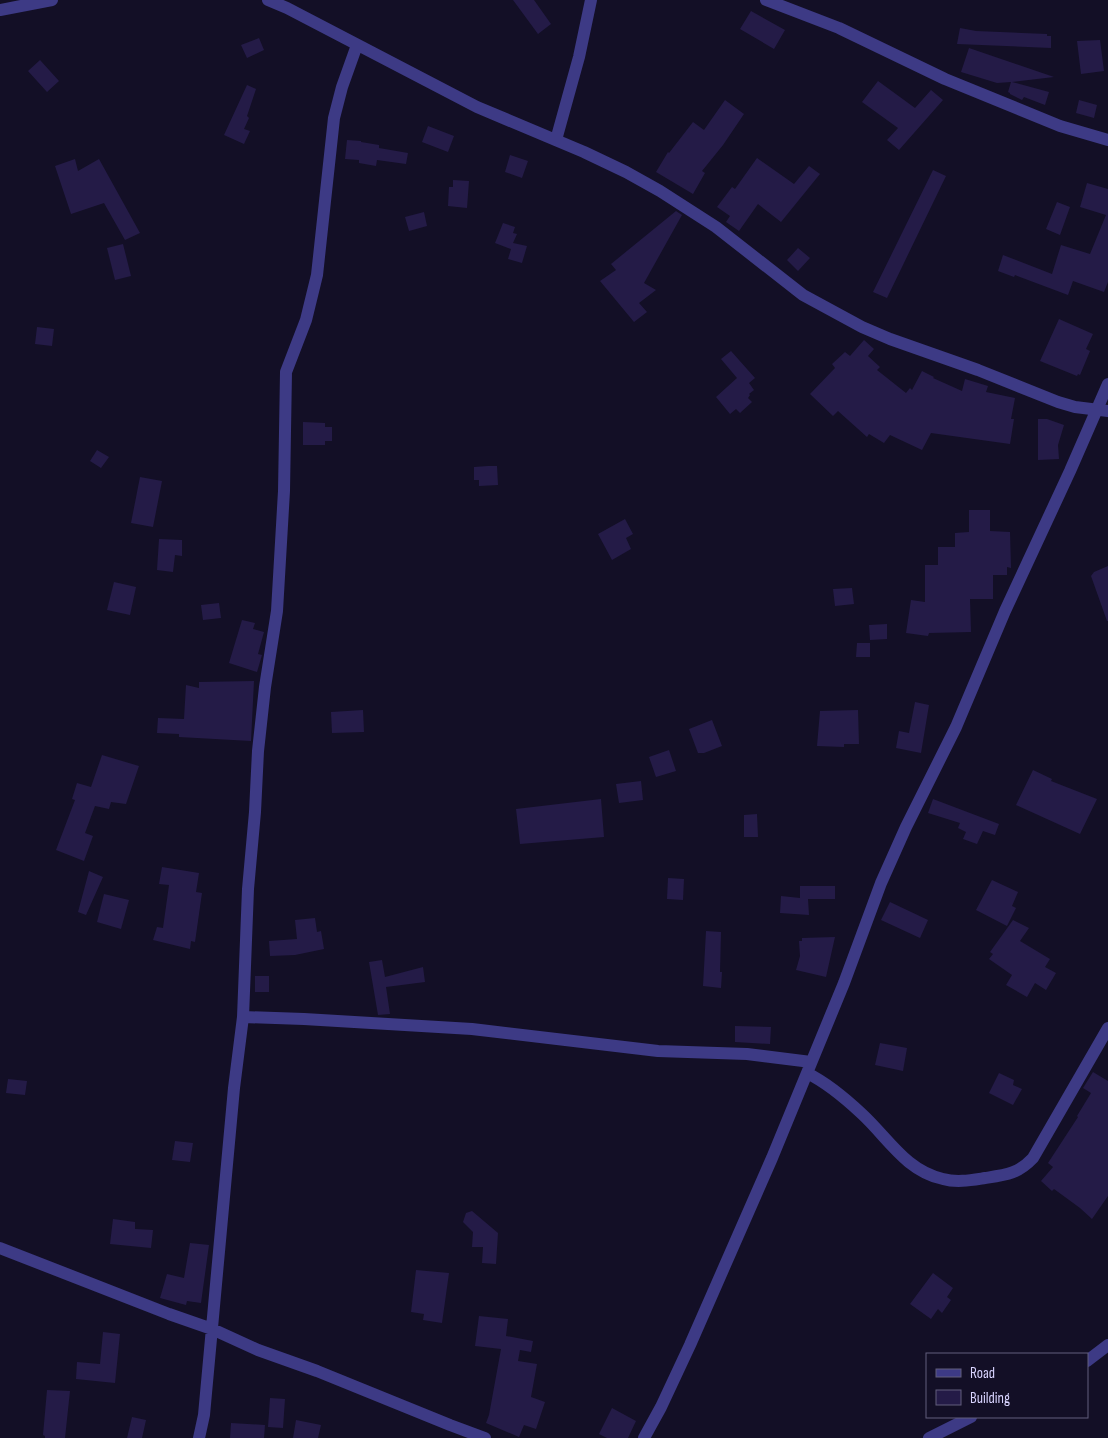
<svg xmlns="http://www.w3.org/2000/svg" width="1108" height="1438" font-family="'Sofia Sans Condensed',sans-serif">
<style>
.building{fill:#241b47}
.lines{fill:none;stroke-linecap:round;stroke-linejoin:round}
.street{stroke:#3d3a85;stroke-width:12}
</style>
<rect width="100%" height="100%" fill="#130f26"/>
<path class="building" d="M513 0H534L551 24 538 34Z
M751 11 785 30 774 49 740 29Z
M960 28 976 31 1047 34V36H1051V48L957 44Z
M259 38 264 50 247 58 241 45Z
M1100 40 1104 71 1081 74 1077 41Z
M969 48 1054 77 1012 82 1049 92 1045 105 1024 97 1022 100 1010 94V93L1008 92 1011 82 997 83 961 72Z
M40 60 59 81 47 92 28 71Z
M878 81 915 108 931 90 943 100 899 150 887 140 898 128 862 102Z
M247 85 256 89 247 116 249 118 244 129 250 131 244 144 224 135Z
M725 100 744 114 723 145 702 171 705 173 693 194 656 172 668 152 669 153 693 122 704 130Z
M1079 100 1097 105 1094 118 1076 113Z
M428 126 454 136 448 152 422 142Z
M347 140 361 141V142L379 145V148L408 153 406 164 377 160 376 166 359 163V160L345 159Z
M510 155 528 161 522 178 505 172Z
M757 158 794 184 809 166 820 174 781 222 758 204 739 231 726 222 730 216 717 207 732 187 735 189Z
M75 159 78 171 99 159 140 233 125 240 104 203 71 214 55 166Z
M933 170 946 176 887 298 873 292Z
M453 180 469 181 467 208 448 206 449 187H453Z
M1087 183 1108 189V282L1104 292 1073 281 1068 295 1015 275 1014 277 998 271 1003 255 1052 274 1061 245 1090 254 1106 215 1080 207Z
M1057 202 1070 207 1060 235 1046 229Z
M676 211 682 215 644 283 656 290 639 303 647 312 634 322 600 281 616 270 611 264Z
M424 212 427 226 409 231 405 217Z
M503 223 515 227 513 233 517 234 513 243 527 246 522 263 508 259 511 249 495 243Z
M123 244 131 276 115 280 107 248Z
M798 248 810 258 798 271 787 260Z
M1059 319 1093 334 1086 349 1090 351 1080 375 1078 374 1077 376 1040 361Z
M37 327 54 329 52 346 35 344Z
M864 340 874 349 868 356 880 367 877 370 906 393 910 388 912 390 922 371 934 377 933 378 962 391 965 379 988 386 986 392 1015 398 1011 419H1014L1010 444 931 433 922 450 890 435 884 443 869 434 867 437 838 411 833 416 810 394 835 368 832 364 845 352 850 356Z
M731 351 755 378 749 383 754 390 749 394 750 395 748 398 752 402 740 413 736 409 730 414 716 397 737 378 721 359Z
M1038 419H1047L1064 425 1058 445 1059 459 1038 460Z
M303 422 325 423V427H332V441H325V445H303Z
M97 450 109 457 101 468 90 461Z
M488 466H497L498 485 479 486V480H474V467Z
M140 477 162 481 153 527 131 523Z
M969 510H990V531L1010 532 1011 568 1007 567V575H993V599H970L971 632 929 633 928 636 906 633 911 600 925 602V565H938V547H955V533L969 532Z
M625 519 633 534 626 538 631 549 612 560 598 534Z
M159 539 182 540V556L175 555 173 572 157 570Z
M1108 566V621H1107L1091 576 1094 572Z
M114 582 136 587 130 615 107 610Z
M852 588 854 604 835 606 833 589Z
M219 603 221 618 203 620 201 605Z
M242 620 255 623 253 629 264 632 258 654 262 655 257 672 229 663Z
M887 624V639L870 640 869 625Z
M857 643H870V657H856Z
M254 681 251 741 179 737V734L157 733 158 718 184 719 186 685 199 688V682Z
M915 702 929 705 921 753 896 748 899 731 909 733Z
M363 710 364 732 332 733 331 712Z
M858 710 859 744H844V747L817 746 820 711Z
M712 720 722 746 704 753H698L689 729Z
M669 750 676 771 656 777 649 757Z
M102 755 139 766 126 804 111 802 109 809 95 806 85 833 93 836 84 861 56 850 75 800 72 799 77 783 91 787Z
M1033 770 1052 779 1051 781 1097 799 1080 834 1016 805Z
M641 781 643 800 619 803 616 784Z
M601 799 604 837 520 844 516 809Z
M933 799 999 824 995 835 983 831 977 844 963 839 966 832 958 828 960 823 928 813Z
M757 814 758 837H744V815Z
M162 867 199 873 196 892 202 893 195 942 191 941 190 949 153 940 157 927 163 928 169 885 159 884Z
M89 871 103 877 86 915 78 912Z
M668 878 684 879 683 900 667 899Z
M992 880 1018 892 1012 906 1016 908 1007 926 976 910Z
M800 886H835V899H808L809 915 780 913 781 896 800 898Z
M104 894 129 900 121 929 97 922Z
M890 902 928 920 920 938 881 920Z
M315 918 317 932 321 931 324 949 295 955 270 956 269 941 297 939 295 920Z
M1013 920 1029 928 1020 941 1050 959 1045 967 1056 973 1046 990 1035 983 1027 997 1006 985 1012 975 989 959 993 954 990 952Z
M706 931 721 932 720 972H722L721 988 703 986Z
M835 937 826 977 796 970 800 956 799 941H802V938Z
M382 960 385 977 423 967 425 982 386 987 390 1014 378 1015 369 962Z
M255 976H269V992H255Z
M735 1026 771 1027 770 1044 735 1042Z
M880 1043 907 1048 903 1071 875 1065Z
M1093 1072 1108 1081V1196L1092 1219 1080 1208 1054 1189 1052 1191 1041 1181 1053 1167 1048 1163 1078 1117 1077 1116 1091 1093 1083 1088Z
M999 1073 1014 1080 1013 1085 1022 1089 1013 1105 989 1093Z
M8 1079 27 1081 25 1095 6 1093Z
M175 1141 193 1143 190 1162 172 1160Z
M472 1211 498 1233 496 1264 482 1263 483 1247H472L473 1232 463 1222 466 1213Z
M113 1219 135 1222V1229L153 1230 151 1248 110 1244Z
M190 1243 209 1245 201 1303 187 1301 186 1305 160 1298 167 1274 184 1278Z
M416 1270 449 1273 442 1323 423 1320 424 1314 411 1312Z
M933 1273 953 1288 947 1297 951 1300 942 1313 938 1309 931 1319 910 1304Z
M479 1316 508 1319 506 1336 533 1341 531 1352 520 1350 518 1361 537 1364 531 1397 545 1402 536 1429 524 1425 519 1437 486 1423 489 1415 501 1349 475 1346Z
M103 1332 120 1334 115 1383 76 1379 77 1362 100 1364Z
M47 1390 70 1391 65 1438H45V1436L43 1435Z
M270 1398 285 1399 283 1428 268 1427Z
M612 1408 636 1421 628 1438H607L599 1434Z
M132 1417 146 1420 142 1438H127Z
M296 1420 321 1425 318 1438H293Z
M231 1423 265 1425 264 1438H230Z"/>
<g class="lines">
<path class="street" d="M268 0 287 8 477 107 584 152 626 172 660 191 716 227 803 295 862 327 890 339 978 370 1058 402 1075 407 1108 411
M766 0 839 28 945 79 1060 126 1108 140
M0 10 52 0
M556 140 579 57 591 0
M243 1017 304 1019 472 1029 658 1051 747 1054 811 1062
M807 1073C827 1083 845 1098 862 1114 888 1138 906 1171 943 1179 957 1183 972 1180 985 1178 1006 1175 1018 1174 1033 1158L1108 1028
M0 1248 169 1314 212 1329 258 1350 317 1371 450 1425 485 1438
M1087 1361 1108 1345
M199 1438 204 1415 234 1088 243 1017 248 889 255 812 258 751 265 687 277 611 284 491 286 372 306 320 317 275 334 118 342 87 357 45
M644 1438 661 1407 690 1345 772 1158 844 983 881 883 906 827 956 727 1005 611 1070 471 1108 384
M929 1438 971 1417"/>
</g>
<rect x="926" y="1353" width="162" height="65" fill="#130f26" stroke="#625e7d"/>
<rect x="936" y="1369" width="25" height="8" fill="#3d3a85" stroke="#625e7d"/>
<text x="970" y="1378" font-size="15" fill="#d9d4ff">Road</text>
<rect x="936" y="1390" width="25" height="15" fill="#241b47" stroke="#625e7d"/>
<text x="970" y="1403" font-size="15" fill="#d9d4ff">Building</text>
</svg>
